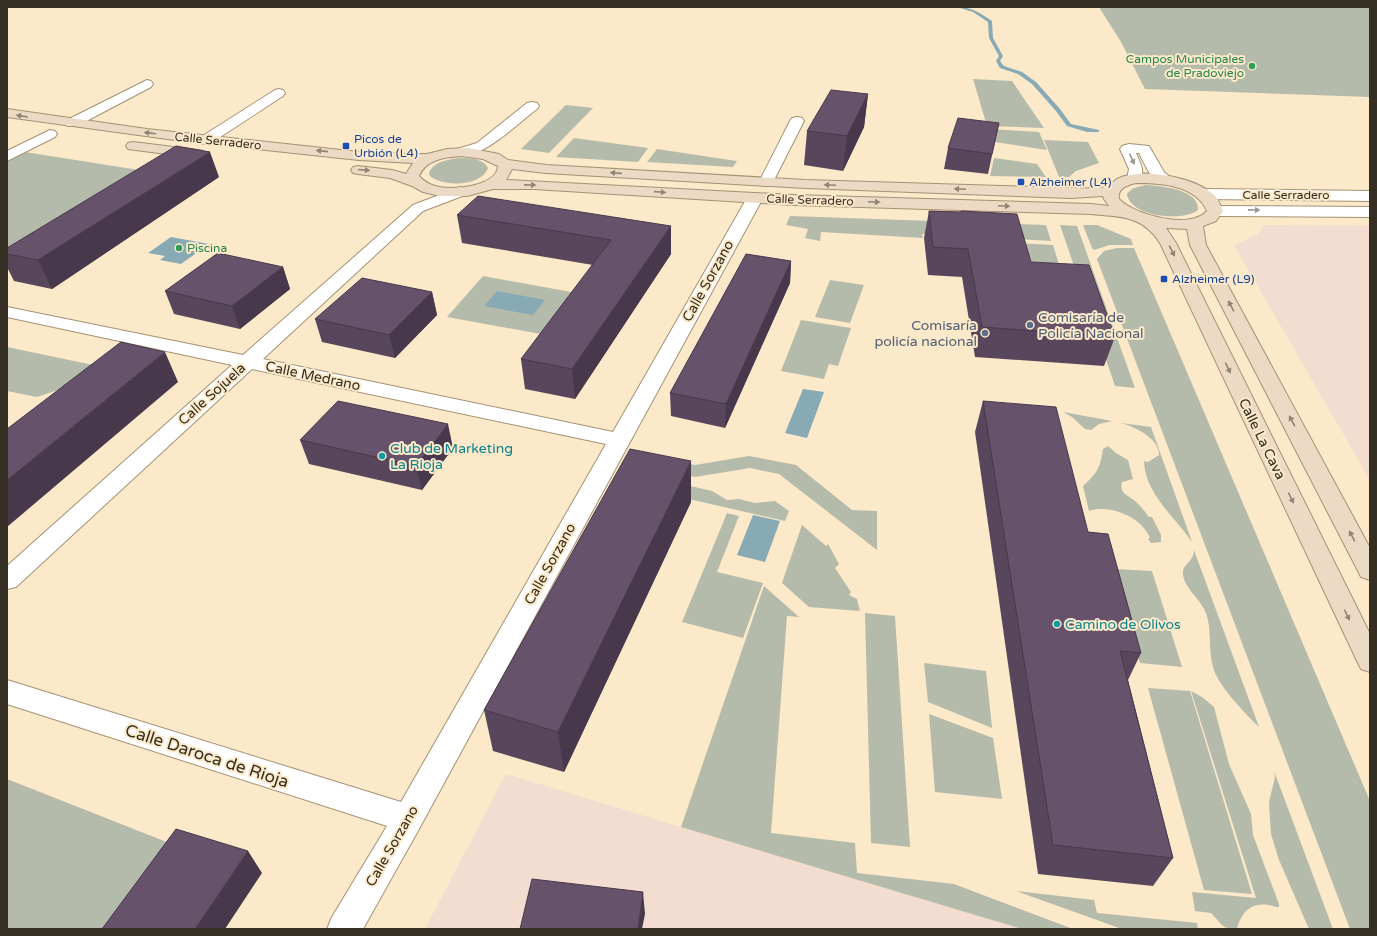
<svg xmlns="http://www.w3.org/2000/svg" width="1377" height="936" font-family="'Varela Round',sans-serif">
<style>
.commercial{fill:#f3dcd0}
.green{fill:#b5bbaa}
.water{fill:#87aab5}
.lines{fill:none;stroke-linecap:round;stroke-linejoin:round}
.stream{fill:#87aab5;fill-rule:evenodd}
.minor-casing{stroke:#a39274;stroke-width:2}
.secondary-casing{stroke:#a39274;stroke-width:2}
.minor{fill:#fff;fill-rule:evenodd}
.secondary{fill:#ecdac4;fill-rule:evenodd}
.wall{fill:#58475c}
.shaded-wall{fill:#47394b}
.building{fill:#66526b;stroke:#47394b}
.oneway{fill:#908473}
.oneway2{fill:#9a9690}
.leisure-dot{fill:#2e9e5b;stroke:#fbe9c9;stroke-width:1.5}
.transit-dot{fill:#1a4fb4;stroke:#fbe9c9;stroke-width:1.5}
.service-dot{fill:#5c6f8a;stroke:#fbe9c9;stroke-width:1.5}
.culture-dot{fill:#0f9aa8;stroke:#fbe9c9;stroke-width:1.5}
.labels{text-anchor:middle;dominant-baseline:central;stroke-width:4;stroke-linejoin:round;paint-order:stroke}
.far-leisure-label{font-size:12px;fill:#27864d;stroke:#fbe9c9;text-anchor:end}
.far-transit-label{font-size:12px;fill:#164399;stroke:#fbe9c9;text-anchor:start}
.far-street-label{font-size:12px;fill:#352e22;stroke:#fbe9c9}
.street-label{font-size:14px;fill:#352e22;stroke:#fbe9c9}
.service-label{font-size:14px;fill:#4e5e75;stroke:#fbe9c9;text-anchor:start}
.culture-label{font-size:14px;fill:#0d838f;stroke:#fbe9c9;text-anchor:start}
.near-street-label{font-size:17px;fill:#352e22;stroke:#fbe9c9}
</style>
<rect width="100%" height="100%" fill="#fbe9c9"/>
<path class="commercial" d="M1264 225 1370 226V480L1234 245 1258 234Z
M506 774 681 827 1022 929H425Z"/>
<path class="green" d="M1099 7H1370V97L1145 89 1121 42Z
M973 79 1012 81 1044 128 987 126Z
M566 105 593 108 549 153 521 149Z
M957 127 1039 132 1047 150 955 136Z
M574 138 648 148 638 162 556 157Z
M1044 140 1088 142 1099 163 1076 171 1069 177H1059Z
M657 149 737 161 733 167 647 162Z
M25 152 145 171 7 256V161Z
M459 158C469 158 483 158 488 168 481 187 443 187 430 176L429 173C434 161 448 160 459 158Z
M994 158 1037 164 1046 177 990 176Z
M1146 185C1160 186 1200 189 1198 210 1183 222 1130 217 1127 194 1132 187 1138 187 1146 185Z
M790 216 1046 225 1051 241 922 234 923 238 821 232 820 241 805 238 808 229 786 225Z
M1060 225 1077 226 1135 388 1115 386Z
M1083 225H1097L1131 239 1133 245H1110L1094 250 1092 248Z
M1017 243 1053 245 1062 274 1027 281Z
M1117 248H1134L1370 801V929H1350L1097 259 1104 251Z
M483 276 577 293 546 335 447 317Z
M830 280 864 285 850 323 815 317Z
M801 320 851 328 838 366 829 364 824 379 781 371Z
M7 347 98 366 70 386 37 397 7 391Z
M1063 412 1112 421 1099 424 1091 430 1085 429 1072 417Z
M1121 423 1151 427 1192 542C1175 517 1145 494 1144 461L1148 462 1159 455C1160 439 1134 426 1121 423Z
M1108 446 1116 453 1128 460 1133 479 1122 482C1119 495 1129 495 1136 502 1141 506 1145 512 1149 517H1152L1161 535V542L1151 543 1148 539 1150 538C1142 517 1109 504 1089 511L1083 486C1098 472 1100 468 1103 449Z
M749 456 796 465 852 510 877 511V550L779 474 750 468 695 477 666 471 678 461 695 465Z
M660 479 712 491 727 500 739 499 755 503 775 501 789 511 785 521 654 491Z
M727 513 739 516 717 572 763 583 743 638 682 622Z
M802 525 826 546 828 544 839 564 835 568 851 592 849 595 857 599 860 611 809 607 782 583Z
M1194 550 1259 727C1245 713 1218 686 1213 667 1208 649 1212 629 1206 613 1201 600 1183 586 1183 574 1182 564 1194 562 1194 550Z
M1115 569 1152 571 1182 667 1140 663Z
M764 586 799 617 787 616 771 833 855 843 857 873 954 884 1073 929H1022L681 827Z
M865 613 895 616 910 847 871 843Z
M924 663 986 671 992 728 928 702Z
M1148 688 1190 691 1252 894 1204 890Z
M1191 691 1202 697 1214 707 1229 764 1251 814 1253 835 1279 904V907H1276C1255 900 1243 908 1237 928 1224 932 1219 921 1211 913L1195 911 1192 892 1256 898Z
M929 714 993 738 1002 799 935 792Z
M1274 771 1333 929H1309L1279 860 1271 834 1269 802 1275 777Z
M7 779 192 852 136 929H7Z
M1016 891 1094 900 1097 913 1197 923 1198 929H1122Z"/>
<path class="water" d="M171 237 209 244 181 264 160 260 165 256 148 253Z
M497 291 545 300 533 315 484 306Z
M803 389 824 392 807 438 785 433Z
M753 515 780 521 765 562 737 555Z"/>
<g class="lines">
<path class="stream" d="M957 7C972 7 980 13 992 21L993 38 1003 56 1000 61 1004 66 1022 72 1036 82 1060 109 1071 124 1099 130V132H1087L1067 126 1056 111 1032 84 1018 74 1000 68 996 61 999 56 989 38 988 22 973 12Z"/>
<defs>
<path id="minor" d="M147 80 151 81 153 84 151 87 77 126H67L65 123 67 120Z
M279 89 283 90 285 93 283 96 211 143 206 144 201 143 199 140 201 137 275 90Z
M532 102 537 103 539 106 537 109C518 123 481 161 457 155L455 152 457 149 477 143 527 103Z
M797 117 802 118 804 121 773 182 771 185 766 186 761 185 759 182 790 121 792 118Z
M50 130 55 131 57 134 55 137 7 161V151Z
M1129 144 1149 146 1164 172 1173 180 1171 183C1153 188 1146 166 1139 153H1136C1140 163 1146 172 1139 182L1134 183 1129 182 1127 179 1129 169 1120 149 1122 146Z
M460 187 465 189 468 192 465 195 423 211 263 359 613 432 747 198 750 195 755 193 760 195 763 198 419 829 363 929H327L332 917 387 826 7 704V680L401 802 606 444 252 369 16 587 7 589V566L232 365 7 317V307L243 355 413 205Z
M1203 189 1370 191V201L1203 199 1198 197 1195 194 1198 191Z
M1215 206 1370 207V217L1215 216 1209 214 1207 211 1209 208Z"/>
<path id="secondary" d="M7 109 147 129 359 152 412 154H427L447 149 468 148 499 154 508 160 546 165 805 180 1071 188C1078 188 1104 189 1108 186 1111 185 1114 181 1117 179 1143 167 1197 177 1216 197 1219 201 1221 207 1223 211L1216 221 1203 226 1206 245 1370 548V580L1361 577 1358 571 1190 245 1187 229 1166 228 1176 243 1370 634V672L1361 669 1357 661 1160 243C1142 215 1121 217 1091 214L794 205 534 189H493L467 196H440L423 192 412 186 390 178 358 174 353 173 351 170 353 167 358 166 392 170 406 174 413 163 359 160 182 141 7 117ZM462 156 483 159 498 166C497 187 450 191 435 186 428 184 424 181 419 176 426 159 446 157 462 156ZM512 169 546 173 805 188 1071 198 1103 196 1104 199 1109 206 1091 204 794 195 506 180ZM1136 183C1161 183 1196 185 1207 211 1191 230 1134 215 1119 199 1117 188 1128 185 1136 183Z
M133 142 198 150 203 151 205 154 203 157 198 158 128 149 126 146 128 143Z"/>
</defs>
<use href="#minor" class="minor-casing"/>
<use href="#secondary" class="secondary-casing"/>
<use href="#minor" class="minor"/>
<use href="#secondary" class="secondary"/>
</g>
<path class="wall" d="M868 94 864 127 843 171 804 165 807 131Z
M999 123 988 174 944 169 948 148Z
M219 177 52 289 14 281 7 267V248Z
M929 211 961 212V211L1031 262 1115 337 1104 366 975 357 962 277 928 275 924 238Z
M457 215 671 226V254L575 399 525 389 521 359 593 265 462 243Z
M791 261 790 283 725 428 671 416 670 393Z
M283 267 290 289 240 329 174 314 165 291Z
M432 292 437 315 395 358 322 342 315 319Z
M983 401 1088 532 1141 653 1128 680 1173 858 1153 886 1038 874 975 432Z
M300 440 453 448 422 490 309 464Z
M691 502 564 772 493 751 484 710Z"/>
<path class="shaded-wall" d="M868 94 864 127 843 171 847 136Z
M210 152 219 177 52 289 38 260Z
M671 226V254L575 399 572 369Z
M791 261 790 283 725 428 726 404Z
M283 267 290 289 240 329 232 306Z
M432 292 437 315 395 358 389 335Z
M165 352 178 382 7 527V480Z
M448 424 453 448 422 490 416 466Z
M691 461V502L564 772 558 732Z
M248 851 262 873 225 929H195Z
M643 892 645 914 642 929H638Z"/>
<path class="building" d="M831 90 868 94 847 136 807 131Z
M958 118 999 123 992 154 948 148Z
M176 146 210 152 38 260 7 254V248Z
M478 196 671 226 572 369 521 359 611 240 457 215Z
M929 211 961 212V211L1017 214 1031 262 1089 265 1115 337 982 327 968 249 933 247Z
M218 253 283 267 232 306 165 291Z
M746 254 791 261 726 404 670 393Z
M362 278 432 292 389 335 315 319Z
M121 342 165 352 7 480V429Z
M338 401 448 424 416 466 300 440Z
M983 401 1056 407 1088 532 1108 534 1141 653 1120 651 1173 858 1053 845Z
M630 449 691 461 558 732 484 710Z
M176 829 248 851 195 929H102Z
M532 879 643 892 638 929H520Z"/>
<defs><path id="oneway-solid" d="M-6-.8H1V-3.2L6.5 0L1 3.2V.8H-6Z"/></defs>
<g class="oneway">
<use href="#oneway-solid" transform="translate(22 116) rotate(-171)"/>
<use href="#oneway-solid" transform="translate(150 133) rotate(-173)"/>
<use href="#oneway-solid" transform="translate(322 151) rotate(-174)"/>
<use href="#oneway-solid" transform="translate(364 170) rotate(5)"/>
<use href="#oneway-solid" transform="translate(616 173) rotate(-176)"/>
<use href="#oneway-solid" transform="translate(530 185) rotate(1)"/>
<use href="#oneway-solid" transform="translate(830 185) rotate(-178)"/>
<use href="#oneway-solid" transform="translate(960 189) rotate(-178)"/>
<use href="#oneway-solid" transform="translate(660 192) rotate(4)"/>
<use href="#oneway-solid" transform="translate(874 202) rotate(2)"/>
<use href="#oneway-solid" transform="translate(1004 206) rotate(2)"/>
<use href="#oneway-solid" transform="translate(1172 251) rotate(64)"/>
<use href="#oneway-solid" transform="translate(1231 306) rotate(-118)"/>
<use href="#oneway-solid" transform="translate(1228 368) rotate(64)"/>
<use href="#oneway-solid" transform="translate(1292 421) rotate(-118)"/>
<use href="#oneway-solid" transform="translate(1291 498) rotate(64)"/>
<use href="#oneway-solid" transform="translate(1352 536) rotate(-118)"/>
<use href="#oneway-solid" transform="translate(1347 615) rotate(64)"/>
</g>
<g class="oneway2">
<use href="#oneway-solid" transform="translate(1132 159) rotate(66)"/>
<use href="#oneway-solid" transform="translate(1254 210) rotate(1)"/>
</g>
<g class="leisure-dot">
<circle cx="1252" cy="66" r="4"/>
<circle cx="179" cy="248" r="4"/>
</g>
<g class="transit-dot">
<rect x="342" y="142" width="8" height="8" rx="2"/>
<rect x="1017" y="178" width="8" height="8" rx="2"/>
<rect x="1160" y="275" width="8" height="8" rx="2"/>
</g>
<g class="service-dot">
<circle cx="1030" cy="325" r="4"/>
<circle cx="985" cy="333" r="4"/>
</g>
<g class="culture-dot">
<circle cx="382" cy="456" r="4"/>
<circle cx="1057" cy="624" r="4"/>
</g>
<g class="labels">
<g class="far-leisure-label">
<text x="1244" y="59">Campos Municipales<tspan x="1244" dy="14">de Pradoviejo</tspan></text>
<text x="187" y="248" text-anchor="start">Piscina</text>
</g>
<g class="far-transit-label">
<text x="354" y="139">Picos de<tspan x="354" dy="14">Urbión (L4)</tspan></text>
<text x="1029" y="182">Alzheimer (L4)</text>
<text x="1172" y="279">Alzheimer (L9)</text>
</g>
<g class="far-street-label">
<text transform="translate(218 141) rotate(6)">Calle Serradero</text>
<text x="1286" y="195">Calle Serradero</text>
<text transform="translate(810 200) rotate(2)">Calle Serradero</text>
</g>
<g class="street-label">
<text transform="translate(708 281) rotate(-61)">Calle Sorzano</text>
<text transform="translate(313 376) rotate(12)">Calle Medrano</text>
<text transform="translate(212 394) rotate(-42)">Calle Sojuela</text>
<text transform="translate(1262 439) rotate(64)">Calle La Cava</text>
<text transform="translate(550 564) rotate(-61)">Calle Sorzano</text>
<text transform="translate(392 846) rotate(-60)">Calle Sorzano</text>
</g>
<g class="service-label">
<text x="1038" y="317">Comisaría de<tspan x="1038" dy="16">Policía Nacional</tspan></text>
<text x="977" y="325" text-anchor="end">Comisaría<tspan x="977" dy="16">policía nacional</tspan></text>
</g>
<g class="culture-label">
<text x="390" y="448">Club de Marketing<tspan x="390" dy="16">La Rioja</tspan></text>
<text x="1065" y="624">Camino de Olivos</text>
</g>
<g class="near-street-label">
<text transform="translate(207 756) rotate(18)">Calle Daroca de Rioja</text>
</g>
</g>
<rect width="1377" height="936" fill="none" stroke="#352e22" stroke-width="16"/>
</svg>
